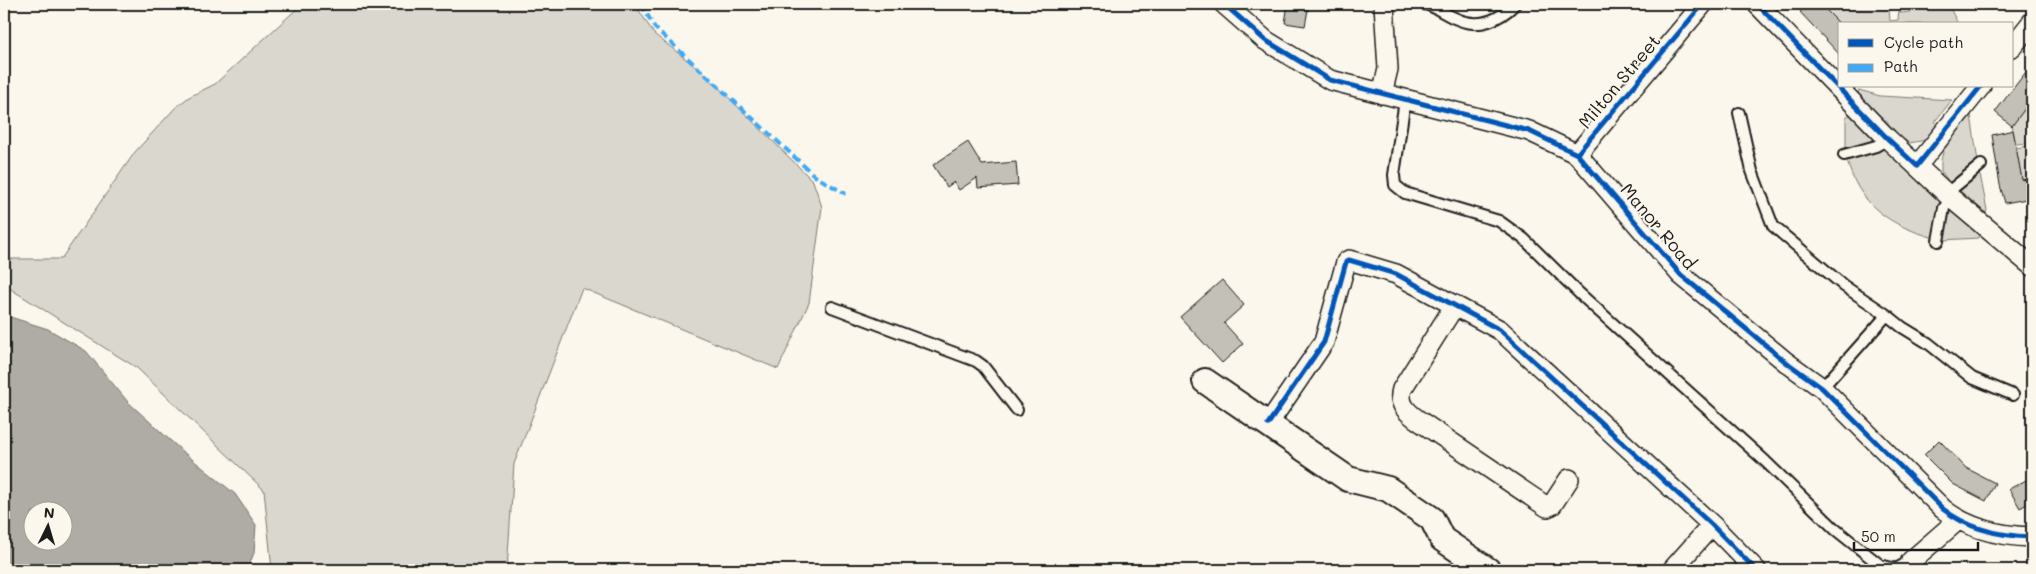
<svg xmlns="http://www.w3.org/2000/svg" width="2036" height="574" font-family="Mali,sans-serif">
<style>
.green{fill:#dad7ce;stroke:#7b7a75}
.water{fill:#afaca5;stroke:#74726e;fill-rule:evenodd}
.building{fill:#c3c0b8;stroke:#1c1c1c}
.lines{fill:none;stroke-linecap:round;stroke-linejoin:round}
.service-casing{stroke:#1c1c1c;stroke-width:14}
.minor-casing{stroke:#1c1c1c;stroke-width:22}
.tertiary-casing{stroke:#1c1c1c;stroke-width:28}
.service{stroke:#fbf7ec;stroke-width:10}
.minor{stroke:#fbf7ec;stroke-width:19}
.tertiary{stroke:#fbf7ec;stroke-width:24}
.quiet{stroke:#3fa9f5;stroke-width:4;stroke-dasharray:8 4;stroke-linecap:butt}
.cycleway-casing{stroke:#fbf7ec;stroke-width:8}
.cycleway{stroke:#0057b8;stroke-width:5}
.labels{text-anchor:middle;dominant-baseline:central;stroke-width:4;stroke-linejoin:round;paint-order:stroke}
.street-label{font-size:18px;fill:#1c1c1c;stroke:#fbf7ec}
</style>
<rect width="100%" height="100%" fill="#fbf7ec"/>
<filter id="ink" filterUnits="userSpaceOnUse"><feTurbulence type="fractalNoise" baseFrequency=".02" numOctaves="2"/><feDisplacementMap in="SourceGraphic" scale="10" xChannelSelector="R" yChannelSelector="G"/><feConvolveMatrix kernelMatrix="1 2 1 2 8 2 1 2 1" color-interpolation-filters="sRGB"/></filter>
<g filter="url(#ink)">
<path class="green" d="M302 4H635L654 34 706 75 813 181 822 207 809 303 778 369 582 288 514 464 507 570H272L264 490 137 368 4 285V259H61L135 152 175 108 189 97 215 84Z
M1820 4H1877L1883 8H1889L1890 21 1898 20 1899 7 1900 13 1910 12 1907 4H1948L1958 24H1840Z
M1859 90 1880 96 1952 100 1936 120 1935 129 1927 140 1909 143 1900 137 1858 94Z
M2032 99V178L2022 180 2016 148 2027 146V143L2016 144 2012 125Z
M1851 114 1877 141 1846 151V117Z
M1971 115 1978 162 1953 182H1949L1941 171V160L1944 149Z
M1882 147 1939 199 1941 204 1935 238C1890 226 1858 205 1846 157Z
M1979 169 1987 210 1986 213 1958 189Z
M1946 209H1951L1979 234 1978 238 1943 240Z"/>
<path class="water" d="M4 315 48 329 86 351 128 402 182 451 235 494 256 525 254 553 247 570H4ZM32 512H62V542H32Z"/>
<path class="building" d="M1288 4H1309L1305 26 1285 23Z
M1809 4H1820L1840 24V55L1800 12Z
M2032 64V99L2012 126 1995 112Z
M2013 130 2022 180 2032 178V198L2005 203 2000 185 1992 135Z
M968 142 982 165 1016 162 1018 185 978 188 977 178 959 190 954 182 947 187 933 165Z
M1222 280 1244 305 1224 323 1243 344 1222 363 1180 317Z
M1939 440 1966 468 1995 483 1986 501 1953 484 1924 455Z
M2032 477V501L2020 508 2009 489Z"/>
<g class="lines">
<defs>
<path id="service" d="M1424 4C1437 7 1446 15 1457 19 1479 29 1499 20 1515 4
M1405 100 1394 175 1395 185 1405 193 1499 221 1524 239 1580 294 1765 461 1835 529 1880 565 1896 569 1911 561
M1739 113 1752 171 1773 226 1844 286 1887 315 1822 388
M1844 155 1876 146 1888 139
M1947 193 1981 165
M1938 241 1944 208 1951 198
M832 307 976 361 983 366 1017 410
M1887 315 1902 327 1928 343 1972 378 2013 395"/>
<path id="minor" d="M1224 4 1265 40 1330 80 1529 131 1577 154 1681 275 1786 362 1822 388 1943 509C1968 529 2001 536 2032 537
M1757 4 1888 139 1951 198 2032 266
M2012 47 2032 22
M1382 94 1388 69 1384 4
M1577 154 1703 4
M1917 166 1981 86
M1455 305 1402 389C1397 405 1409 414 1421 422L1547 507 1552 505 1569 479
M1268 424 1324 342 1346 262 1349 260 1396 274 1500 330 1712 525 1756 570
M1672 570 1712 525
M1913 570 1911 561 1958 520"/>
<path id="tertiary" d="M1205 381 1348 479 1388 489 1432 519 1442 539 1488 570"/>
</defs>
<use href="#service" class="service-casing"/>
<use href="#minor" class="minor-casing"/>
<use href="#tertiary" class="tertiary-casing"/>
<use href="#service" class="service"/>
<use href="#minor" class="minor"/>
<use href="#tertiary" class="tertiary"/>
<path class="quiet" d="M641 4 655 28 815 176 846 194"/>
<defs>
<path id="cycleway" d="M1224 4 1265 40 1330 80 1529 131 1577 154 1681 275 1786 362 1822 388 1943 509C1968 529 2001 536 2032 537
M1757 4 1888 139 1917 166 1981 86
M1577 154 1703 4
M1268 424 1324 342 1346 262 1349 260 1396 274 1500 330 1712 525 1756 570"/>
</defs>
<use href="#cycleway" class="cycleway-casing"/>
<use href="#cycleway" class="cycleway"/>
</g>
</g>
<g class="labels">
<g class="street-label">
<text transform="translate(1619 81) rotate(-50)">Milton Street</text>
<text transform="translate(1659 226) rotate(50)">Manor Road</text>
</g>
</g>
<rect width="2036" height="574" fill="none" stroke="#fbf7ec" stroke-width="20"/>
<rect x="10" y="10" width="2016" height="554" fill="none" stroke="#1c1c1c" stroke-width="2" filter="url(#ink)"/>
<rect x="1838" y="22" width="175" height="65" fill="#fbf7ec" stroke="#a29f99"/>
<rect x="1848" y="39" width="25" height="8" fill="#0057b8" stroke="#a29f99"/>
<text x="1884" y="48" font-size="15" fill="#1c1c1c">Cycle path</text>
<rect x="1848" y="64" width="25" height="8" fill="#3fa9f5" stroke="#a29f99"/>
<text x="1884" y="72" font-size="15" fill="#1c1c1c">Path</text>
<g transform="translate(48 526) rotate(5)"><circle r="24" fill="#fbf7ec" stroke="#a29f99"/>
<path d="M0-4L9 19L0 12L-9 19Z" fill="#1c1c1c"/>
<text y="-8" font-size="14" font-weight="bold" text-anchor="middle" fill="#1c1c1c">N</text>
</g>
<path d="M1854 542v8h124v-8" fill="none" stroke="#1c1c1c" stroke-width="2.5"/>
<text x="1861" y="542" font-size="15" fill="#1c1c1c" stroke="#fbf7ec" stroke-width="4" paint-order="stroke">50 m</text>
</svg>
